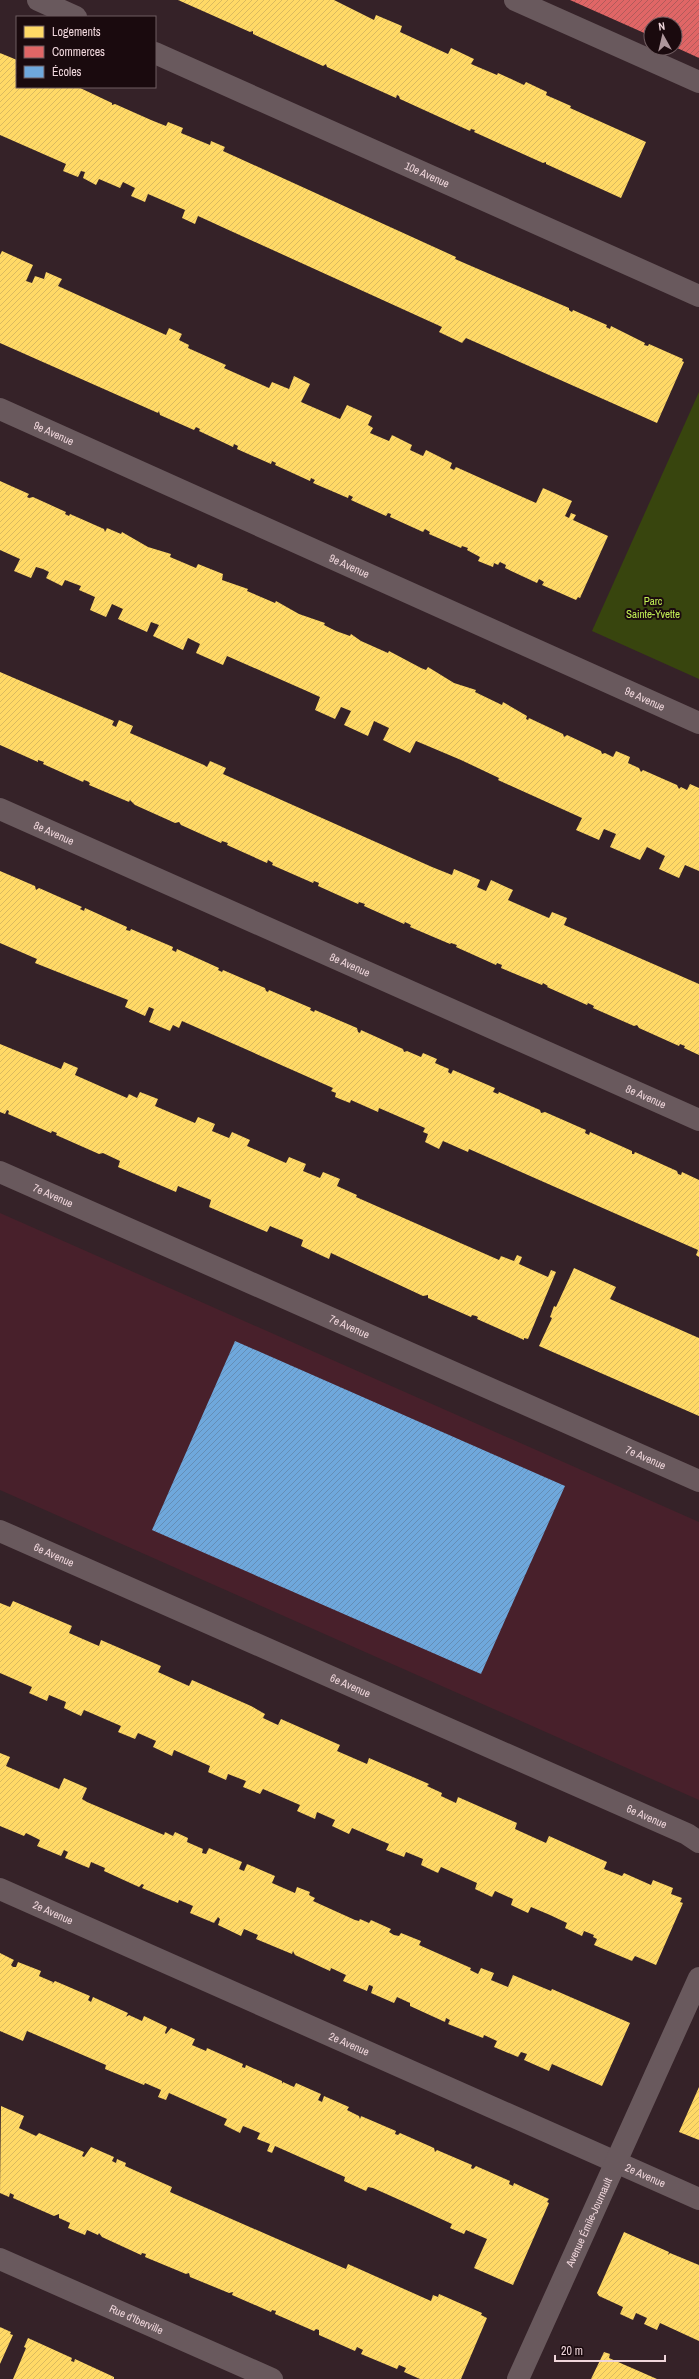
<svg xmlns="http://www.w3.org/2000/svg" width="699" height="2379" font-family="'Archivo Narrow',sans-serif">
<style>
.built{fill:#48202b}
.park{fill:#38450e}
.homes{fill:url(#homes-hatch)}
.shops{fill:url(#shops-hatch)}
.schools{fill:url(#schools-hatch)}
.lines{fill:none;stroke-linecap:round;stroke-linejoin:round}
.minor{stroke:#69595d;stroke-width:22}
.labels{text-anchor:middle;dominant-baseline:central;stroke-width:4;stroke-linejoin:round;paint-order:stroke}
.street-label{font-size:11px;fill:#efd6db;stroke:#1a0a0e}
.park-label{font-size:11px;fill:#c3f155;stroke:#1a0a0e}
</style>
<defs>
<pattern id="homes-hatch" width="6" height="6" patternUnits="userSpaceOnUse"><rect width="6" height="6" fill="#ffd966"/><path d="M-1 1l2-2M0 6l6-6M5 7l2-2" fill="none" stroke="#daba5f"/></pattern>
<pattern id="shops-hatch" width="6" height="6" patternUnits="userSpaceOnUse"><rect width="6" height="6" fill="#e06666"/><path d="M-1 1l2-2M0 6l6-6M5 7l2-2" fill="none" stroke="#b25b5b"/></pattern>
<pattern id="schools-hatch" width="6" height="6" patternUnits="userSpaceOnUse"><rect width="6" height="6" fill="#6fa8dc"/><path d="M-1 1l2-2M0 6l6-6M5 7l2-2" fill="none" stroke="#658eb6"/></pattern>
</defs>
<rect width="100%" height="100%" fill="#352228"/>
<path class="built" d="M0 1213 699 1522V1800L0 1490Z"/>
<path class="park" d="M699 392V679L592 631Z"/>
<path class="homes" d="M178 0H334L374 20 376 15 402 26 400 32 448 54 451 48 474 59 471 64 497 75 498 73 524 85 526 82 547 92 546 95 571 106 570 108 646 142 621 198 546 164V162L543 163 474 132 475 130 471 129 470 131 400 99 399 96 397 95 396 98 327 67 326 64 323 66 253 34V31L250 32Z
M0 53 17 60V87H78L112 103V105L115 104 151 120 166 126 168 122 183 128 181 133 210 145 211 141 225 147 223 151 456 257 455 259 569 308V310L572 312 573 310 607 325 606 327 610 329 611 326 645 343 644 345 648 346 649 344 683 359 682 361 684 362 657 423 466 338 462 343 439 332 442 327 198 216 195 224 182 218 185 210 148 194 145 202 131 196 135 188 123 182 120 188 99 179 96 185 83 178 85 172 81 171 78 177 63 171 66 164 0 135Z
M2 251 33 265 26 281 32 283 35 276 44 279 46 272 62 279 58 286 166 335 169 328 182 334 179 340 189 345 188 348 226 365 224 368 269 388 272 382 289 389 294 376 310 384 301 402 340 419 347 405 372 416 368 425 373 428 370 433 389 441 392 435 412 445 410 450 423 456 426 450 452 463 450 468 454 470 456 467 536 503 543 488 572 501 565 516 569 518 571 513 576 515 573 520 608 536 580 598 578 597 576 600 542 585 544 582 539 579 537 583 505 568 506 565 500 562 498 565 494 563 493 567 478 561 480 557 467 550 468 548 462 546 461 548 429 534 430 532 425 529 423 532 390 517 391 514 388 513 386 516 351 500 353 497 349 495 348 498 313 483 315 480 311 478 310 481 275 465 276 463 272 461 271 464 237 449 238 446 234 444 233 447 199 431 200 429 196 427 194 430 160 415 159 411 158 413 0 343V255Z
M0 481 29 494 27 497 29 498 33 497 66 512 65 514 69 516 70 514 104 529 105 532 107 528 121 534 122 532 148 547 171 554 170 557 196 568 198 564 223 574 222 580 248 589 247 591 275 603 276 601 299 614 325 623 324 625 336 631 350 636 351 634 361 641 388 653 389 651 421 668 426 670 428 667 454 683 476 690 475 692 502 705 503 702 527 716 526 719 528 720 529 718 563 734 564 737 567 735 601 751 602 754 605 753 613 757 616 751 630 757 628 763 639 768 641 772 643 770 677 785 679 789 681 787 687 790 690 784 699 788V871L685 865 679 878 659 869 665 856 647 847 640 860 610 847 616 834 604 829 599 840 576 830 582 818 498 780 499 778 461 760 416 741 410 753 383 740 389 728 374 721 368 736 344 725 351 711 341 707 335 719 315 710 320 697 309 692 227 656 223 665 196 653 200 644 188 638 183 650 153 636 159 625 151 622 147 632 118 619 123 609 112 604 106 617 90 610 95 597 79 590 81 586 65 580 62 586 46 578 49 572 43 569 36 567 31 578 14 571 20 559 0 550Z
M0 672 114 721 112 725 116 727 119 720 133 726 130 733 204 765 207 767 210 761 226 768 223 774 432 867 452 875 454 869 480 880 477 887 486 891 491 880 513 890 508 900 549 918 552 912 567 918 564 925 571 928 699 984V1055L684 1048 685 1046 680 1044 679 1046 639 1028 637 1025 634 1026 593 1008 594 1006 588 1003 587 1005 547 987 548 986 543 983 542 985 501 968 502 965 497 963 496 965 456 947 457 945 451 943 450 944 410 927 411 925 405 922 404 924 364 906 365 904 359 902 358 904 318 886 319 883 314 881 313 883 272 865 273 863 268 860 267 863 227 845 228 843 222 841 221 843 181 825 179 822 175 823 135 805 130 800 129 802 89 785 90 783 87 781 84 780 83 782 43 764 44 762 38 760V762L0 745Z
M0 871 35 886 36 890 39 888 82 907 80 909 84 911 85 908 127 927 126 930 130 931 131 929 173 947 172 950 176 952 177 949 219 968 218 970 222 972 223 970 265 988 266 991 268 992 269 990 311 1008 310 1010 314 1012 315 1010 357 1028 358 1032 360 1033 361 1030 403 1049 404 1052 407 1051 421 1057 423 1053 437 1059 435 1063 449 1069 448 1072 451 1074 453 1070 495 1088 493 1092 498 1094 499 1092 540 1110 541 1113 545 1112 586 1130 585 1133 589 1135 590 1132 632 1151V1154H634L635 1152 677 1171 678 1174 681 1175 682 1172 699 1180V1257L696 1255 698 1250 469 1149 468 1152 443 1141 439 1149 425 1142 428 1134 423 1132 425 1128 379 1108 378 1112 351 1100 350 1103 335 1097 336 1093 331 1091 333 1088 182 1021 179 1028 173 1025 170 1031 149 1022 154 1009 149 1007 145 1016 125 1007 128 1000 35 963 37 959 0 943Z
M0 1044 61 1069 64 1062 78 1068 75 1075 127 1098 129 1094 137 1098 140 1092 158 1099 155 1106 195 1123 198 1117 215 1124 212 1131 229 1138 232 1132 250 1140 247 1146 286 1163 289 1157 306 1164 303 1171 320 1178 323 1172 340 1179 337 1186 357 1195 356 1197 499 1260 501 1256 514 1261 517 1255 522 1257 519 1264 548 1277 551 1270 556 1272 528 1339 524 1338V1340L477 1319 478 1317 476 1316 472 1315 471 1317 428 1298V1295L423 1296 331 1253 329 1259 301 1246 303 1240 270 1226 267 1232 209 1207 211 1200 178 1186 176 1192 118 1167 120 1161 103 1153 99 1154 56 1135 57 1133 52 1131 51 1133 8 1114 9 1111 7 1110 5 1114 0 1112Z
M574 1268 616 1287 610 1299 699 1338V1416L539 1346 552 1318 550 1317 554 1306 556 1307Z
M13 1601 72 1626 69 1633 99 1646 101 1640 161 1666 158 1672 189 1686 192 1680 251 1706 265 1714 263 1718 278 1725 281 1719 340 1745 337 1751 367 1764 369 1758 429 1784 427 1786 442 1793 441 1796 456 1803 458 1797 517 1823 515 1829 546 1843 549 1836 607 1862 604 1869 622 1876 624 1873 651 1885 653 1880 673 1888 671 1894 682 1898 680 1902 683 1903 656 1965 635 1956 632 1961 594 1945 597 1939 593 1937 594 1935 584 1931 582 1936 565 1928 567 1923 550 1915 531 1907 528 1913 511 1905 513 1899 495 1891 492 1897 475 1889 477 1883 441 1867 438 1873 421 1865 423 1859 406 1852 404 1857 386 1850 389 1844 352 1828 349 1834 332 1826 335 1820 317 1812 315 1819 297 1811 300 1805 263 1789 260 1794 243 1787 246 1781 228 1774 226 1780 208 1772 210 1766 174 1750 172 1756 153 1747 156 1741 138 1733 135 1739 118 1732 121 1726 84 1710 81 1716 64 1708 66 1702 49 1695 47 1701 29 1693 32 1687 0 1673V1603L10 1607Z
M0 1753 10 1757 6 1766 59 1789 64 1778 87 1788 82 1799 87 1802 164 1835 165 1832 173 1836 175 1832 188 1838 187 1842 203 1849 202 1853 206 1854 209 1848 242 1862 239 1869 244 1871 247 1864 275 1876 272 1883 295 1893 297 1887 310 1892 309 1895 315 1898 313 1901 355 1920 359 1921 360 1919 369 1923 371 1920 391 1929 389 1932 394 1935 399 1936 401 1933 421 1941 419 1945 471 1968 470 1970 478 1974 481 1968 494 1973 491 1980 508 1987 513 1975 551 1991 552 1989 630 2023 602 2086 552 2064 549 2071 524 2060 527 2054 521 2052 518 2057 494 2047 497 2041 484 2035 483 2038 448 2024 450 2020 446 2018 445 2022 410 2006V2003L397 1997 394 2003 371 1993 373 1987 372 1986 369 1985 367 1991 343 1981 346 1975 331 1968 330 1971 295 1955 293 1951 292 1954 256 1939 258 1935 244 1929 241 1936 218 1925 220 1919 218 1917 214 1923 190 1913 193 1906 179 1900 178 1903 142 1888 144 1885 142 1884 139 1887 104 1871 105 1868 91 1862 89 1868 65 1858 68 1852 64 1850 61 1856 37 1846 40 1840 26 1833 24 1836 0 1826Z
M0 1953 14 1960 11 1965 13 1967H16L18 1962 41 1971 39 1976 53 1982 52 1984 55 1981 90 1996 88 2000 91 2002 93 1997 128 2013 126 2017 129 2015 142 2021 144 2016 167 2027 165 2033 166 2034 171 2028 195 2039 192 2045 206 2051 207 2048 243 2064 242 2067 245 2068 246 2065 282 2081V2084L283 2082 294 2087 296 2083 321 2094 318 2100 322 2102 324 2096 349 2107 347 2110 359 2116 360 2119 361 2116 396 2131 395 2134 398 2135 400 2133 434 2148 435 2152 437 2150 472 2165 471 2168 473 2169 476 2166 510 2181 509 2184 513 2186 514 2183 549 2199 547 2202 549 2203 513 2285 474 2268 487 2239 466 2230 464 2234 450 2228 452 2224 411 2205 373 2188 368 2187 366 2191 344 2181 345 2177 275 2146 272 2153 267 2151 270 2144 257 2139 260 2133 243 2126 240 2133 224 2125 227 2119 169 2093 166 2100 158 2097 161 2090 145 2083 144 2085 105 2069 106 2065 27 2031 23 2041 0 2031Z
M699 2087V2140L679 2132Z
M1 2106 24 2116 19 2128 36 2136 39 2133 84 2152 82 2156 84 2157 91 2147 114 2157 112 2161 116 2163 117 2159 126 2163 125 2166 172 2187 170 2192 346 2269 348 2264 431 2301 433 2295 438 2297 439 2294 482 2313 481 2315 487 2318 461 2379H420L404 2372 406 2368 399 2365 397 2369 361 2354 363 2350 357 2347 355 2351 319 2335V2330L316 2329 314 2331 275 2314 276 2311 272 2310 271 2312 232 2295 233 2292 229 2293 190 2277 189 2273 186 2274 145 2257 146 2254 142 2253 141 2255 102 2237 99 2233 98 2235 87 2230 85 2235 68 2228 70 2223 59 2218V2214L54 2216 13 2198 14 2195 10 2193 9 2197 0 2193Z
M624 2232 669 2252 668 2255 670 2253 699 2265V2341L660 2323 657 2330 644 2324 647 2318 636 2313 633 2320 620 2314 623 2307 599 2296 597 2293Z
M0 2327 11 2332 10 2334 13 2335 0 2364Z
M28 2338 72 2358 71 2361 74 2362 75 2359 114 2377V2379H13L26 2348 24 2347Z
M604 2352 610 2354 609 2358 657 2379H591Z"/>
<path class="shops" d="M570 0H699V58L675 47V24H651V36Z"/>
<path class="schools" d="M235 1341 565 1486 481 1674 152 1530Z"/>
<g class="lines">
<g class="minor">
<path d="M38 0 76 17"/>
<path d="M515 0 699 82"/>
<path id="s1" d="M155 53 699 296"/>
<path id="s2" d="M0 409 699 723"/>
<path id="s3" d="M0 809 699 1120"/>
<path id="s4" d="M0 1172 699 1481"/>
<path id="s5" d="M0 1531 687 1834 699 1842"/>
<path id="s6" d="M0 1889 699 2199"/>
<path id="s7" d="M0 2259 272 2379"/>
<path id="s8" d="M518 2379 699 1978"/>
</g>
</g>
<g class="labels">
<g class="street-label">
<text stroke="none"><textPath href="#s1" startOffset="298">10e Avenue</textPath></text>
<text stroke="none"><textPath href="#s2" startOffset="59">9e Avenue</textPath></text>
<text stroke="none"><textPath href="#s2" startOffset="383">9e Avenue</textPath></text>
<text stroke="none"><textPath href="#s2" startOffset="707">9e Avenue</textPath></text>
<text stroke="none"><textPath href="#s3" startOffset="59">8e Avenue</textPath></text>
<text stroke="none"><textPath href="#s3" startOffset="383">8e Avenue</textPath></text>
<text stroke="none"><textPath href="#s3" startOffset="707">8e Avenue</textPath></text>
<text stroke="none"><textPath href="#s4" startOffset="58">7e Avenue</textPath></text>
<text stroke="none"><textPath href="#s4" startOffset="382">7e Avenue</textPath></text>
<text stroke="none"><textPath href="#s4" startOffset="706">7e Avenue</textPath></text>
<text stroke="none"><textPath href="#s5" startOffset="59">6e Avenue</textPath></text>
<text stroke="none"><textPath href="#s5" startOffset="383">6e Avenue</textPath></text>
<text stroke="none"><textPath href="#s5" startOffset="707">6e Avenue</textPath></text>
<text stroke="none"><textPath href="#s6" startOffset="58">2e Avenue</textPath></text>
<text stroke="none"><textPath href="#s6" startOffset="382">2e Avenue</textPath></text>
<text stroke="none"><textPath href="#s6" startOffset="706">2e Avenue</textPath></text>
<text stroke="none"><textPath href="#s8" startOffset="172">Avenue Émile-Journault</textPath></text>
<text stroke="none"><textPath href="#s7" startOffset="149">Rue d'Iberville</textPath></text>
</g>
<g class="park-label">
<text x="653" y="601">Parc<tspan x="653" dy="13">Sainte-Yvette</tspan></text>
</g>
</g>
<rect x="16" y="16" width="140" height="72" fill="#1a0a0e" stroke="#6f5c60"/>
<rect x="24" y="26" width="20" height="12" fill="#ffd966" stroke="#6f5c60"/>
<text x="52" y="36" font-size="12" fill="#efd6db">Logements</text>
<rect x="24" y="46" width="20" height="12" fill="#e06666" stroke="#6f5c60"/>
<text x="52" y="56" font-size="12" fill="#efd6db">Commerces</text>
<rect x="24" y="66" width="20" height="12" fill="#6fa8dc" stroke="#6f5c60"/>
<text x="52" y="76" font-size="12" fill="#efd6db">Écoles</text>
<g transform="translate(663 36) rotate(352)"><circle r="19" fill="#1a0a0e" stroke="#6f5c60"/>
<path d="M0-3L7 15L0 10L-7 15Z" fill="#ae979c"/>
<text y="-6" font-size="11" font-weight="bold" text-anchor="middle" fill="#efd6db">N</text>
</g>
<path d="M555 2355v6h110v-6" fill="none" stroke="#efd6db" stroke-width="2"/>
<text x="561" y="2355" font-size="12" fill="#efd6db" stroke="#1a0a0e" stroke-width="3" paint-order="stroke">20 m</text>
</svg>
